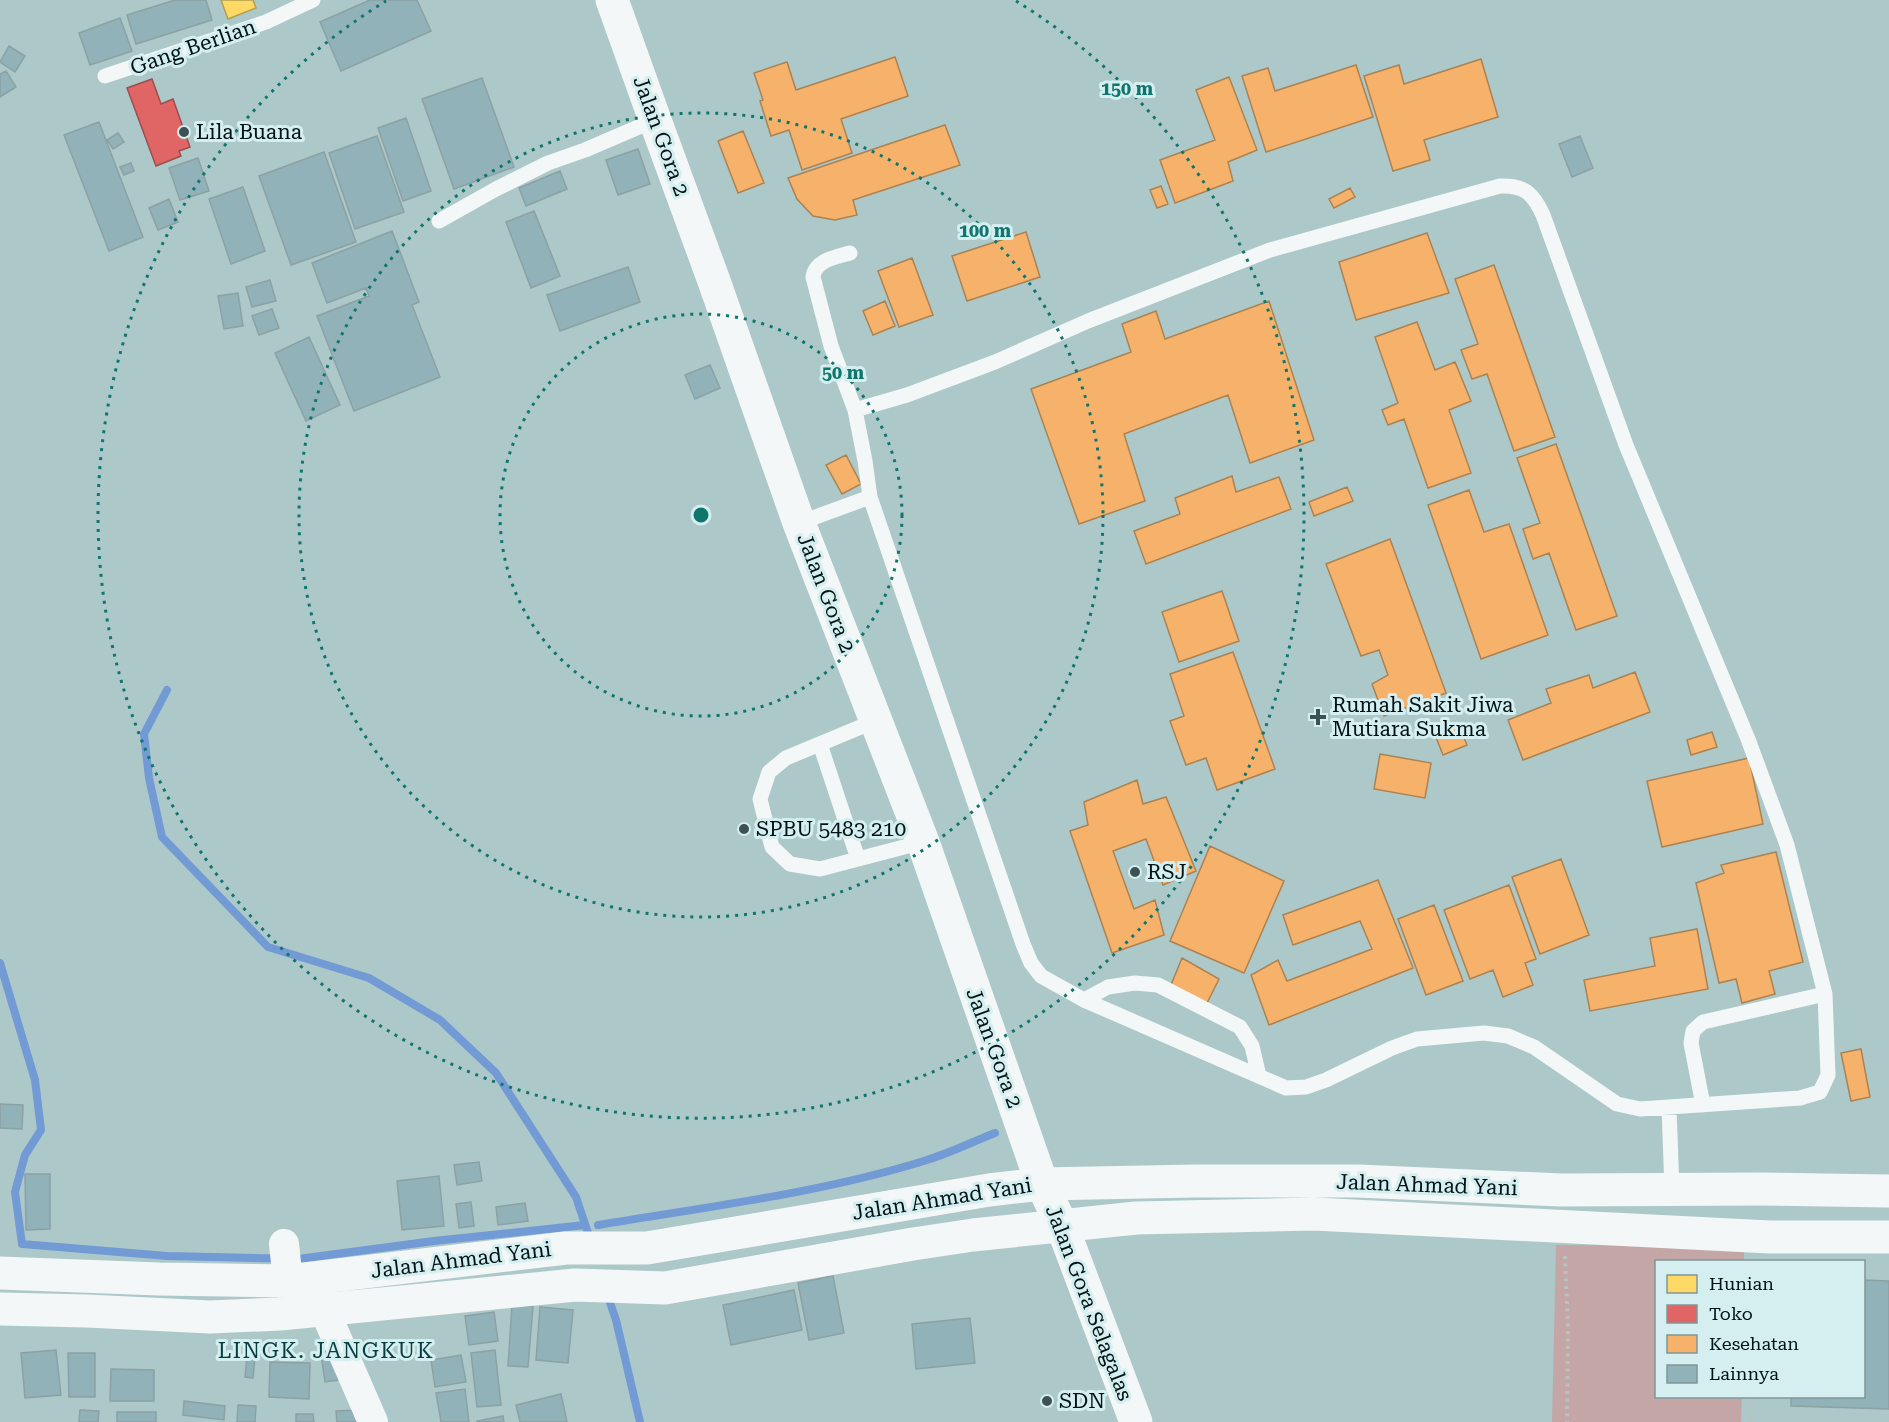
<svg xmlns="http://www.w3.org/2000/svg" width="1889" height="1422" font-family="'Roboto Serif',serif">
<style>
.green{fill:#c5a6a6}
.homes{fill:#ffd966;stroke:#b39e4d;stroke-width:1.5}
.shops{fill:#e06666;stroke:#9d4d4d;stroke-width:1.5}
.health{fill:#f6b26b;stroke:#ac8251;stroke-width:1.5}
.lines{fill:none;stroke-linecap:round;stroke-linejoin:round}
.stream{stroke:#729ad4;stroke-width:8}
.building{fill:#91b2b8;stroke:#8ca1a4;stroke-width:1.5}
.path{stroke:#bac1c1;stroke-width:4;stroke-dasharray:3 4.5;stroke-linecap:butt}
.lane{stroke:#f3f7f7;stroke-width:15}
.street{stroke:#f3f7f7;stroke-width:30}
.secondary{stroke:#f3f7f7;stroke-width:33}
.highway{stroke:#f3f7f7;stroke-width:33}
.ring{fill:none;stroke:#0f766e;stroke-width:3;stroke-dasharray:3 6}
.poi-dot{fill:#3d5253;stroke:#d5eef0;stroke-width:2}
.labels{text-anchor:middle;dominant-baseline:central;stroke-width:6;stroke-linejoin:round;paint-order:stroke}
.street-label{font-size:21px;fill:#011314;stroke:#d5eef0}
.poi-label{font-size:21px;fill:#011314;stroke:#d5eef0;text-anchor:start}
.neighbourhood-label{font-size:22px;letter-spacing:1.5px;fill:#063e41;stroke:#d5eef0}
.centre{fill:#0f766e;stroke:#d5eef0;stroke-width:3}
.ring-label{font-size:18px;text-anchor:middle;font-weight:bold;fill:#0f766e;stroke:#d5eef0;stroke-width:6;stroke-linejoin:round;paint-order:stroke}
</style>
<rect width="100%" height="100%" fill="#adc8c9"/>
<path class="green" d="M1556 1245 1744 1246V1261L1656 1262V1396L1742 1397 1741 1422H1552Z"/>
<path class="homes" d="M221 0H253L256 8 228 19Z"/>
<path class="shops" d="M152 79 161 104 173 99 190 147 179 151 181 156 156 166 127 88Z"/>
<path class="health" d="M895 57 908 96 841 119 852 153 802 170 789 130 771 136 760 101 763 100 754 73 787 62 796 90Z
M1481 59 1498 117 1424 140 1430 160 1393 171 1364 76 1399 65 1404 84Z
M1356 65 1373 117 1266 152 1242 76 1268 68 1275 91Z
M1229 77 1257 150 1228 162 1233 181 1175 203 1160 160 1215 140 1196 90Z
M945 125 960 165 853 200 857 215 835 220 813 216 797 199 788 178Z
M743 131 764 183 738 193 718 141Z
M1161 186 1168 204 1157 208 1150 190Z
M1350 188 1355 197 1334 208 1329 199Z
M1026 232 1040 277 967 301 952 256Z
M1427 233 1449 293 1356 320 1339 262Z
M912 258 933 315 899 327 878 271Z
M1494 265 1555 437 1514 451 1487 374 1472 379 1461 350 1478 344 1455 279Z
M885 301 895 326 873 335 863 311Z
M1269 301 1314 440 1250 463 1228 395 1124 434 1145 501 1079 524 1031 389 1131 352 1122 324 1156 311 1165 339Z
M1417 322 1435 370 1455 362 1471 401 1449 410 1471 473 1428 488 1404 419 1388 425 1382 410 1398 403 1375 337Z
M1556 444 1617 616 1576 630 1549 553 1533 559 1523 529 1540 523 1517 458Z
M846 455 861 484 842 494 826 465Z
M1232 476 1236 492 1279 477 1291 509 1146 564 1134 531 1180 514 1175 498Z
M1347 487 1353 501 1314 516 1309 502Z
M1469 490 1484 532 1509 524 1548 635 1481 659 1428 505Z
M1390 539 1446 693 1384 716 1372 684 1388 675 1379 650 1361 656 1326 564Z
M1222 591 1239 641 1179 662 1162 612Z
M1233 652 1275 769 1217 790 1206 758 1186 765 1170 721 1184 716 1170 674Z
M1635 672 1650 712 1523 760 1508 720 1551 703 1546 689 1589 675 1593 688Z
M1458 723 1467 745 1443 755 1434 732Z
M1712 732 1717 747 1691 755 1687 740Z
M1380 754 1431 763 1425 798 1374 789Z
M1749 758 1763 824 1662 847 1647 781Z
M1137 780 1143 804 1166 797 1196 871 1163 885 1146 839 1113 851 1134 909 1155 900 1164 935 1112 953 1070 831 1088 825 1084 802Z
M1210 846 1284 881 1244 973 1170 941Z
M1776 852 1803 962 1769 971 1775 994 1742 1003 1736 979 1719 983 1696 883 1724 873 1721 865Z
M1561 859 1589 935 1540 954 1512 877Z
M1378 880 1413 968 1269 1025 1251 975 1278 960 1287 981 1372 949 1360 921 1293 945 1283 915Z
M1509 885 1536 959 1525 963 1533 985 1503 997 1493 970 1470 979 1444 910Z
M1434 905 1463 981 1426 995 1398 919Z
M1697 929 1708 989 1590 1011 1584 980 1655 966 1650 938Z
M1182 958 1219 979 1207 1003 1171 985Z
M1861 1049 1870 1097 1851 1101 1841 1053Z"/>
<g class="lines">
<path class="stream" d="M167 690 144 734 149 778 162 837 268 947 369 978 440 1020 496 1073 576 1197 591 1242
M0 963 35 1080 41 1130 25 1155 15 1192 22 1244 167 1256 298 1259 434 1241 585 1225
M598 1225C706 1207 822 1193 927 1160 950 1153 972 1142 995 1133
M607 1294 616 1320 640 1422"/>
</g>
<path class="building" d="M175 0H206L212 20 136 44 127 15Z
M370 0H417L431 31 341 71 320 22Z
M120 18 132 51 90 65 79 33Z
M9 46 25 56 15 72 0 62Z
M6 71 16 87 0 97V74Z
M482 78 514 167 454 189 422 99Z
M406 118 431 191 403 201 378 128Z
M99 122 143 237 109 251 64 135Z
M118 133 124 142 113 149 107 140Z
M377 136 404 212 355 229 329 153Z
M1580 136 1593 168 1572 177 1559 144Z
M638 149 650 184 618 195 606 160Z
M324 152 356 242 291 265 259 176Z
M198 158 209 191 180 200 169 168Z
M131 163 134 171 124 175 120 167Z
M560 171 567 189 526 206 519 188Z
M243 187 265 251 231 264 209 199Z
M169 199 178 222 158 230 149 208Z
M534 211 560 276 531 288 506 222Z
M392 231 419 302 412 305 440 377 354 411 317 316 369 296 366 288 327 303 312 263Z
M628 267 640 302 560 331 547 295Z
M270 280 276 301 252 307 246 287Z
M238 293 243 326 224 329 218 296Z
M272 309 279 328 259 335 252 316Z
M309 337 340 405 306 421 275 353Z
M710 365 720 388 695 399 685 375Z
M0 1104 23 1105 22 1129 0 1128Z
M479 1162 482 1181 457 1185 454 1165Z
M25 1174H50V1229L26 1230Z
M439 1176 444 1226 402 1230 397 1181Z
M471 1202 474 1226 459 1228 456 1204Z
M525 1203 528 1221 498 1225 496 1207Z
M833 1276 844 1333 809 1340 798 1283Z
M1864 1280 1889 1281V1409L1791 1406V1396H1864Z
M794 1290 802 1330 731 1345 723 1305Z
M512 1305 533 1306 528 1367 508 1366Z
M540 1307 573 1310 568 1363 536 1360Z
M494 1312 498 1341 469 1345 465 1316Z
M970 1318 975 1363 916 1369 912 1324Z
M332 1345 338 1380 325 1382 320 1347Z
M248 1346 256 1347 253 1378 245 1377Z
M56 1350 61 1395 25 1398 21 1353Z
M495 1350 501 1405 477 1407 471 1353Z
M68 1353H95V1397H69Z
M461 1355 466 1382 435 1387 431 1360Z
M270 1362 310 1363 309 1399 269 1397Z
M111 1369 154 1370V1401H110Z
M465 1389 469 1422H441L436 1393Z
M561 1394 567 1422H520L516 1405Z
M184 1401 225 1406 224 1420 183 1415Z
M238 1405 256 1406 255 1422H237Z
M80 1410 99 1411 98 1422H79Z
M359 1410 360 1422H337L336 1411Z
M117 1412H156V1422H117Z
M296 1414H313L314 1422H296Z
M503 1416 504 1422H477V1421Z"/>
<g class="lines">
<path class="path" d="M1565 1256 1568 1329 1567 1422
M1751 1422 1755 1396"/>
<path class="lane" d="M105 76 266 22 313 0
M1500 186C1524 185 1533 193 1543 215L1626 445 1748 739 1787 845 1825 994 1828 1075 1820 1092 1800 1098 1640 1109 1617 1104 1534 1047 1508 1036 1484 1033 1417 1039 1392 1048 1326 1080 1306 1087 1286 1088 1084 1000 1041 976 1031 963 1023 944 870 497 865 461 855 410 907 395 995 362 1088 321 1270 250Z
M439 221 496 189 548 163 585 150 655 120
M850 253C836 257 815 260 813 277L831 346 855 410
M799 523 870 497
M875 721 786 758 769 772 760 799 772 847 790 864 820 869 923 842
M820 744 858 859
M1084 1000 1108 987 1135 983 1158 985 1240 1027 1252 1046 1259 1076
M1703 1105 1691 1043 1693 1031 1703 1022 1825 994
M1669 1108 1672 1190"/>
<path class="street" d="M284 1244 288 1281
M329 1308 330 1323 373 1422"/>
<path class="secondary" d="M612 0 655 120 714 281 799 523 923 842 1042 1184 1062 1226 1136 1422"/>
<path class="highway" d="M0 1273 159 1279 288 1281 566 1248H647L989 1190 1042 1184 1195 1181H1358L1561 1190 1761 1189 1889 1191
M0 1309 87 1311 210 1317 280 1314 575 1285 665 1288 913 1244 973 1235 1136 1218 1314 1214 1770 1237H1889"/>
</g>
<g class="ring">
<circle cx="701" cy="515" r="201"/>
<circle cx="701" cy="515" r="402"/>
<path d="M1016 1A603 603 0 1 1 386 1"/>
</g>
<g class="poi-dot">
<circle cx="184" cy="132" r="6"/>
<path d="M1315 708h6v6h6v6h-6v6h-6v-6h-6v-6h6z"/>
<circle cx="744" cy="829" r="6"/>
<circle cx="1135" cy="872" r="6"/>
<circle cx="1047" cy="1401" r="6"/>
</g>
<g class="labels">
<g class="street-label">
<text transform="translate(193 47) rotate(-19)">Gang Berlian</text>
<text transform="translate(661 136) rotate(70)">Jalan Gora 2</text>
<text transform="translate(826 593) rotate(69)">Jalan Gora 2</text>
<text transform="translate(994 1048) rotate(70)">Jalan Gora 2</text>
<text transform="translate(1427 1185) rotate(2)">Jalan Ahmad Yani</text>
<text transform="translate(942 1199) rotate(-9)">Jalan Ahmad Yani</text>
<text transform="translate(461 1260) rotate(-7)">Jalan Ahmad Yani</text>
<text transform="translate(1089 1303) rotate(69)">Jalan Gora Selagalas</text>
</g>
<g class="poi-label">
<text x="196" y="132">Lila Buana</text>
<text x="1332" y="705">Rumah Sakit Jiwa<tspan x="1332" dy="24">Mutiara Sukma</tspan></text>
<text x="756" y="829">SPBU 5483 210</text>
<text x="1147" y="872">RSJ</text>
<text x="1059" y="1401">SDN</text>
</g>
<g class="neighbourhood-label">
<text x="326" y="1350">LINGK. JANGKUK</text>
</g>
</g>
<circle cx="701" cy="515" r="9" class="centre"/>
<g class="ring-label">
<text x="1127" y="95">150 m</text>
<text x="985" y="237">100 m</text>
<text x="843" y="379">50 m</text>
</g>
<rect x="1655" y="1260" width="210" height="138" fill="#d5eef0" stroke="#809698" stroke-width="1.5"/>
<rect x="1667" y="1275" width="30" height="18" fill="#ffd966" stroke="#809698" stroke-width="1.5"/>
<text x="1709" y="1290" font-size="18" fill="#011314">Hunian</text>
<rect x="1667" y="1305" width="30" height="18" fill="#e06666" stroke="#809698" stroke-width="1.5"/>
<text x="1709" y="1320" font-size="18" fill="#011314">Toko</text>
<rect x="1667" y="1335" width="30" height="18" fill="#f6b26b" stroke="#809698" stroke-width="1.5"/>
<text x="1709" y="1350" font-size="18" fill="#011314">Kesehatan</text>
<rect x="1667" y="1365" width="30" height="18" fill="#91b2b8" stroke="#809698" stroke-width="1.5"/>
<text x="1709" y="1380" font-size="18" fill="#011314">Lainnya</text>
</svg>
